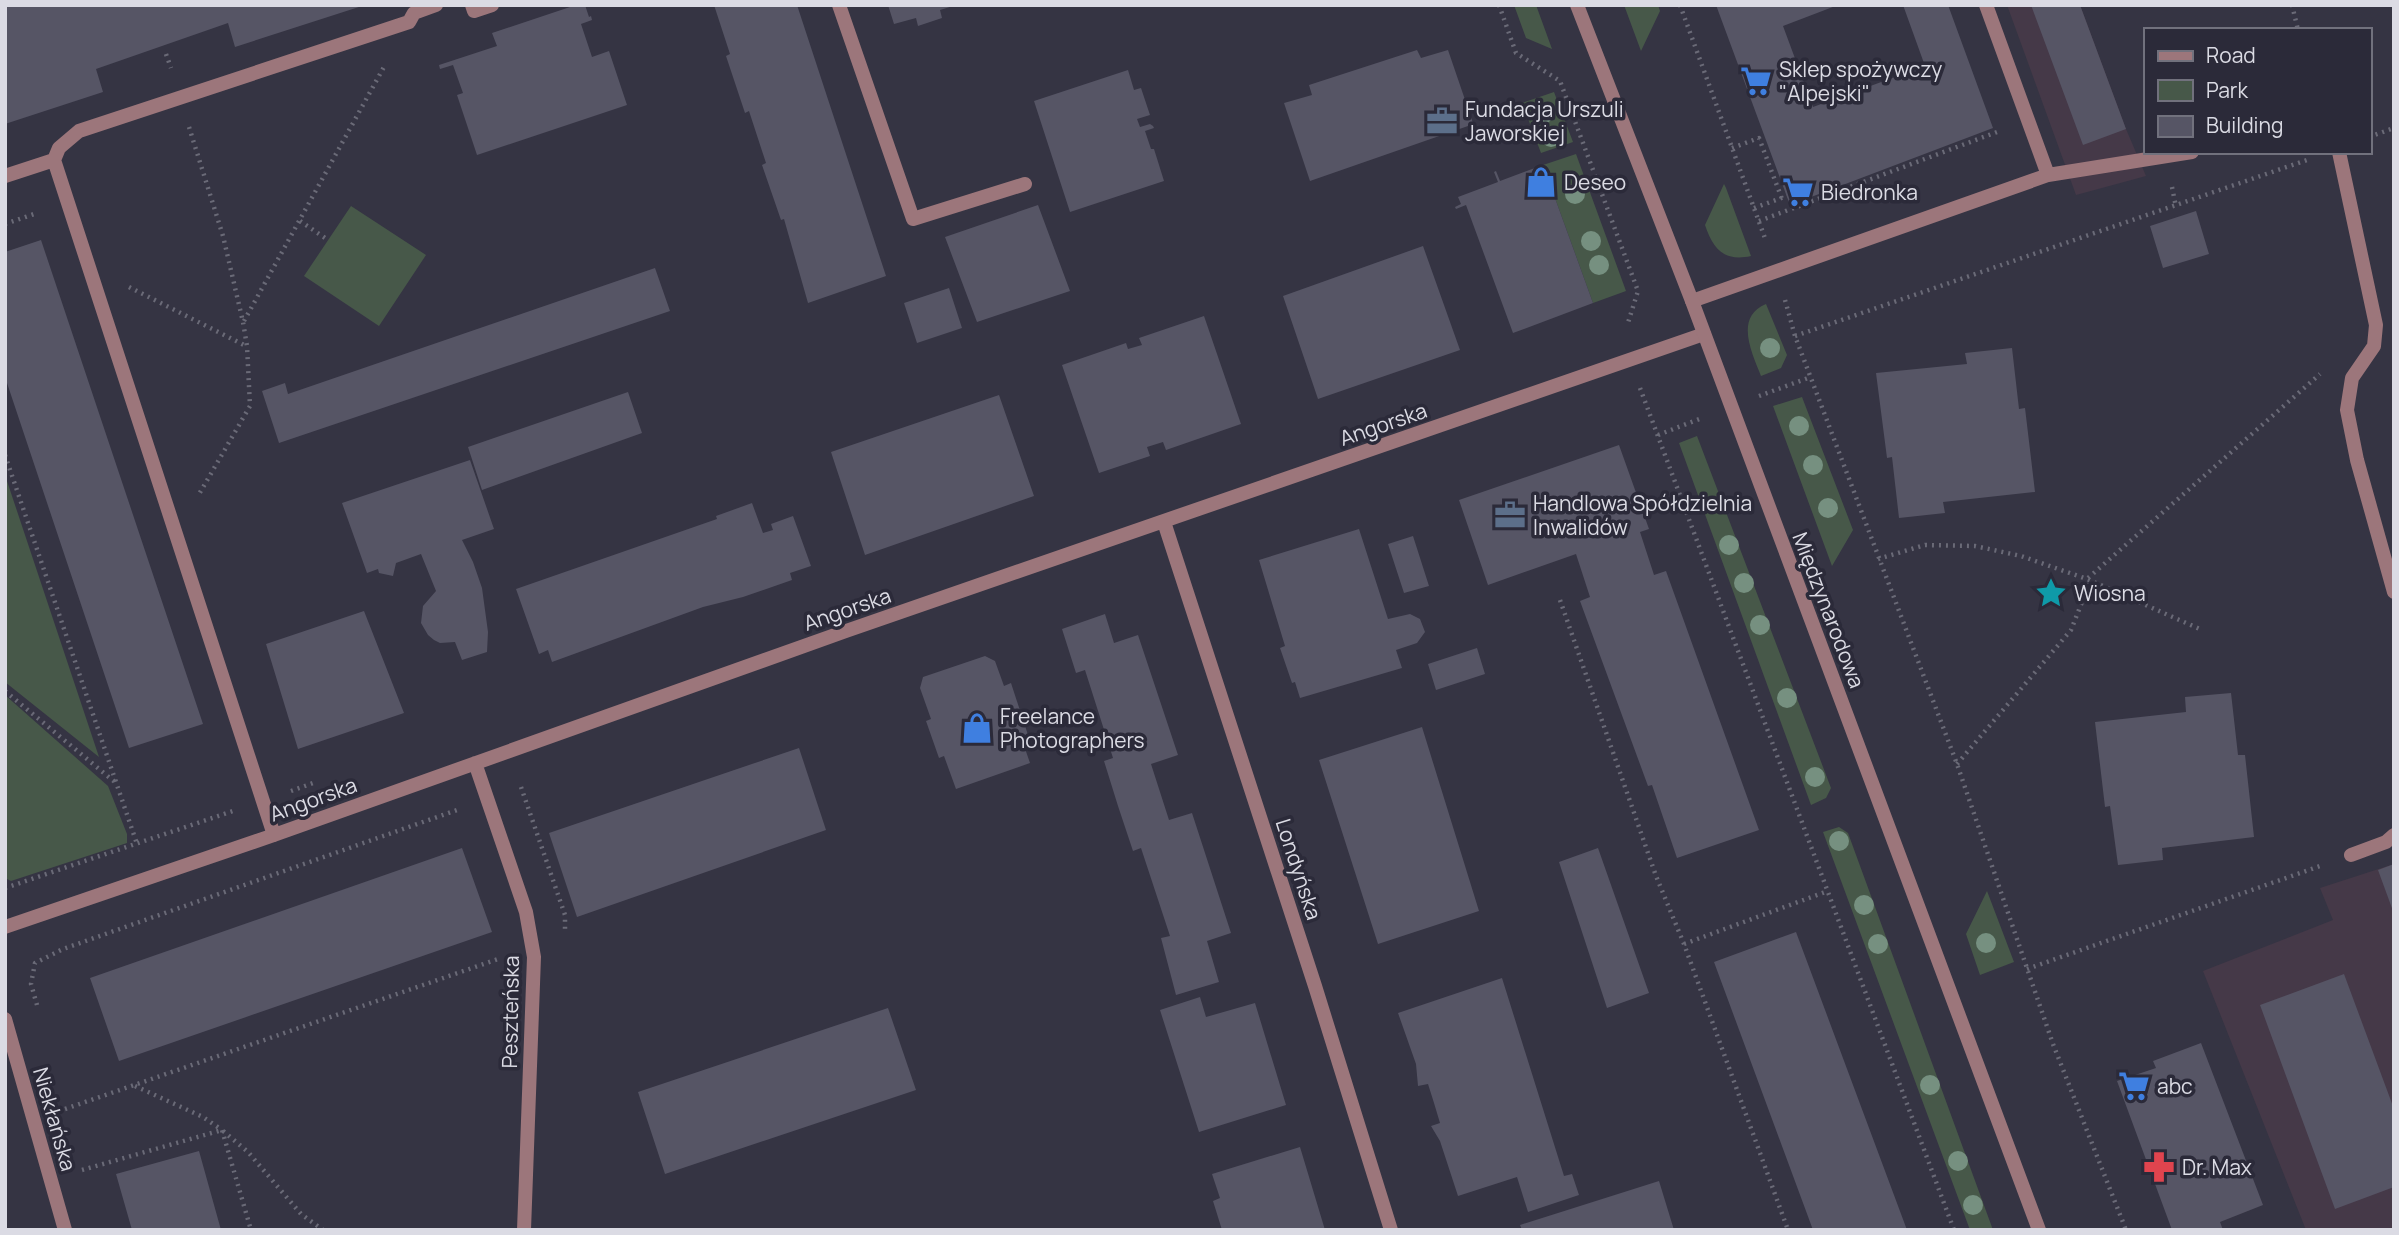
<svg xmlns="http://www.w3.org/2000/svg" width="2399" height="1235" font-family="Manrope,sans-serif">
<style>
.industrial{fill:#453948}
.green{fill:#475849}
.building{fill:#565565}
.lines{fill:none;stroke-linecap:round;stroke-linejoin:round}
.path{stroke:#6a6a77;stroke-width:4.5;stroke-dasharray:2 5;stroke-linecap:butt}
.service{stroke:#9c767b;stroke-width:14}
.minor{stroke:#9c767b;stroke-width:14}
.tertiary{stroke:#9c767b;stroke-width:14}
.tree{fill:#769080}
.labels{text-anchor:middle;dominant-baseline:central;stroke-width:7;stroke-linejoin:round;paint-order:stroke}
.poi-label{font-size:21px;fill:#dbdbe4;stroke:#2b2a39;text-anchor:start}
.street-label{font-size:21px;fill:#dbdbe4;stroke:#2b2a39}
</style>
<rect width="100%" height="100%" fill="#353443"/>
<path class="industrial" d="M2007 5H2080L2126 129 2146 176 2076 195Z
M2394 864V1230H2306L2203 971 2333 920 2320 888Z"/>
<path class="green" d="M1514 5H1536L1552 49 1526 38Z
M1624 5H1658L1660 11 1641 51Z
M1554 92 1573 142 1541 153 1522 103Z
M1576 154 1626 291 1593 303 1543 165Z
M1724 184 1726 188 1751 256C1724 262 1713 249 1705 225Z
M351 206 426 255 379 326 304 276Z
M1766 304 1787 355 1781 368 1761 376C1752 353 1734 317 1766 304Z
M1802 397 1853 530 1832 566 1773 406Z
M1697 436 1831 788 1826 798 1811 805 1679 443Z
M5 475 99 757 5 682Z
M5 695 108 786 127 834V843L11 881 5 878Z
M1839 827 1848 833 1993 1230H1970L1823 832Z
M1987 891 2014 962 1980 975 1966 934Z"/>
<path class="building" d="M5 5H362V6L235 47 228 23 96 69 103 92 5 124Z
M576 5H585L589 17 591 16 592 20 581 24 592 57 609 51 627 105 477 155 457 95 463 93 453 65 440 69 439 65 497 46 492 33Z
M714 5H797L886 276 808 303 784 219 781 220 762 165 766 163 749 111 745 113 726 56 730 54Z
M888 5H952L953 6 940 10 942 18 918 26 916 18 894 24Z
M1716 5H1838L1783 26 1813 107 1925 66 1903 5H1948L1993 128 1790 205Z
M2031 5H2080L2126 129 2083 145Z
M1417 50 1421 58 1448 50 1474 126H1468L1310 181 1284 103 1312 95 1309 85Z
M1128 70 1134 90 1141 88 1150 115 1137 119 1140 127 1150 124 1153 126 1154 128 1145 131 1151 149H1154L1164 181 1070 212 1034 101Z
M1543 165 1593 303 1513 333 1466 205 1456 209 1455 207 1461 204 1458 197 1498 182 1494 172 1496 171 1500 181Z
M1038 205 1070 291 977 322 945 237Z
M2196 211 2209 254 2163 268 2150 226Z
M41 240 203 724 129 748 5 377V252Z
M1423 246 1460 350 1318 399 1283 296Z
M655 268 670 311 279 443 262 391 285 383 288 394Z
M949 288 962 328 917 343 904 303Z
M1204 316 1241 424 1166 450 1163 442 1147 447 1150 456 1099 473 1062 365 1126 343 1128 349 1142 345 1139 338Z
M2012 348 2019 409 2025 408 2035 492 1943 502 1945 513 1899 518 1892 457 1887 458 1876 373 1967 364 1965 353Z
M628 392 642 433 482 490 468 447Z
M999 395 1034 496 865 555 831 452Z
M1619 445 1649 529 1640 532 1654 575 1666 571 1759 830 1677 858 1652 785 1648 786 1580 601 1590 597 1576 554 1488 585 1459 500Z
M470 460 494 529 462 540 473 562 482 588 488 632 487 652 462 660 455 642 440 643 434 640 428 635 421 623 423 606 436 591 421 554 396 563 393 576 379 573 378 569 367 573 342 503Z
M752 503 763 533 773 530 771 524 793 516 811 566 790 573 792 580 743 597 703 607 552 662 548 650 539 654 516 589 717 519 716 516Z
M1359 529 1388 619 1410 614 1420 619 1425 632 1417 643 1396 650 1402 668 1300 698 1295 682 1292 683 1280 648 1285 646 1259 560Z
M1413 536 1429 586 1404 593 1388 544Z
M364 611 404 713 298 749 266 644Z
M1105 614 1114 643 1138 635 1178 755 1151 764 1169 820 1192 813 1231 933 1207 941 1219 982 1176 995 1161 938 1170 936 1141 848 1133 851 1118 806 1104 761 1113 758 1085 670 1076 673 1062 629Z
M1477 648 1485 674 1436 690 1428 664Z
M985 656 995 661 1004 686 1011 683 1028 735 1021 737 1030 763 956 789 944 756 939 758 926 721 931 719 920 688 923 677Z
M2231 693 2238 755H2245L2254 837 2162 848 2163 860 2118 865 2110 806 2105 807 2095 722 2186 712 2185 697Z
M1422 727 1479 911 1378 944 1319 760Z
M799 748 826 830 577 917 549 833Z
M462 848 492 932 119 1061 90 978Z
M1598 848 1649 993 1607 1008 1559 862Z
M2394 864V911H2393L2378 870Z
M1796 932 1907 1230H1813L1714 962Z
M2344 974 2394 1109V1187L2335 1209 2260 1005Z
M1502 978 1564 1176 1572 1174 1579 1195 1528 1212 1517 1177 1458 1196 1440 1141 1431 1126 1440 1123 1434 1103 1428 1084 1418 1086 1416 1064 1398 1013Z
M1200 997 1206 1017 1255 1003 1286 1105 1199 1132 1160 1010Z
M888 1008 916 1090 665 1174 638 1092Z
M2201 1043 2263 1205 2220 1222 2223 1230H2172L2117 1081 2156 1068 2153 1061Z
M1300 1147 1325 1230H1222L1213 1201 1220 1198 1212 1174Z
M199 1151 221 1230H132L116 1174Z
M1659 1181 1674 1230H1522L1520 1225Z"/>
<g class="lines">
<path class="path" d="M1499 5 1516 53 1560 81 1638 291 1627 326
M1680 5 1766 241
M2292 5 2298 30
M166 54 171 68
M189 127 223 236 243 322 247 346 250 406 198 496
M2369 137 2394 128
M1732 148 1759 138 1782 199
M2172 187 2176 207
M1754 208 1787 196
M300 221 328 240
M1759 221 1997 132
M5 224 37 213
M129 287 246 346
M1785 300 1795 336 1957 764 2053 1044 2126 1230
M244 321 385 65
M1795 336 2307 160
M1640 388 1954 1230
M1759 396 1811 377
M1658 435 1702 418
M5 455 137 844
M1878 559 1925 545 1975 546 2021 556 2087 579 2202 630
M1560 600 1656 876 1684 944 1788 1230
M5 691 116 783
M1957 764 2071 630 2082 602 2087 579 2320 374
M521 787 565 915V933
M291 791 316 782
M5 888 233 811
M1684 944 1828 891
M2027 969 2323 865
M37 1005 31 984 35 963 63 949 457 810 458 812
M135 1086 203 1117 222 1130 251 1230
M65 1109 501 958
M82 1170 222 1130 248 1152 301 1214 323 1230"/>
<path class="service" d="M2339 152 2376 325 2374 346 2352 378 2347 410 2357 460 2394 592
M2048 175 2192 152
M1692 301 2048 175 1986 5
M2351 855 2386 842 2394 835"/>
<path class="minor" d="M472 5 474 11 492 5
M839 5 913 219 1025 184
M5 176 54 160
M1164 522 1315 986 1391 1230
M475 763 526 912 534 957 524 1230
M274 835 54 160 59 148 79 131 409 22 414 13 436 5
M5 927 274 835 846 631 1704 334
M5 1019 65 1230"/>
<path class="tertiary" d="M1577 5 1692 301 2039 1230"/>
</g>
<g class="tree">
<circle cx="1543" cy="114" r="10"/>
<circle cx="1551" cy="137" r="10"/>
<circle cx="1575" cy="194" r="10"/>
<circle cx="1591" cy="241" r="10"/>
<circle cx="1599" cy="265" r="10"/>
<circle cx="1770" cy="348" r="10"/>
<circle cx="1799" cy="426" r="10"/>
<circle cx="1813" cy="465" r="10"/>
<circle cx="1828" cy="508" r="10"/>
<circle cx="1729" cy="545" r="10"/>
<circle cx="1744" cy="583" r="10"/>
<circle cx="1760" cy="625" r="10"/>
<circle cx="1787" cy="698" r="10"/>
<circle cx="1815" cy="777" r="10"/>
<circle cx="1839" cy="841" r="10"/>
<circle cx="1864" cy="905" r="10"/>
<circle cx="1986" cy="943" r="10"/>
<circle cx="1878" cy="944" r="10"/>
<circle cx="1930" cy="1085" r="10"/>
<circle cx="1958" cy="1161" r="10"/>
<circle cx="1973" cy="1205" r="10"/>
</g>
<defs>
<symbol id="supermarket-bare" viewBox="-9 -9 18 18"><path d="M-6-5.5h2.5l.6 2H6L4.5 2H-2.5L-4.4-4H-6ZM-1.5 3.2a1.3 1.3 0 1 0 .1 0ZM3 3.2a1.3 1.3 0 1 0 .1 0Z" fill="#3f7fe0" stroke="#2b2a39" stroke-width="2.5" paint-order="stroke"/></symbol>
<symbol id="office-bare" viewBox="-9 -9 18 18"><path d="M-6-3h4V-5.5h4V-3h4V5H-6ZM-1-4.5V-3h2v-1.5ZM-6 0V1H6V0Z" fill="#5c6f8a" stroke="#2b2a39" stroke-width="2.5" paint-order="stroke"/></symbol>
<symbol id="shop-bare" viewBox="-9 -9 18 18"><path d="M-5-2.5h2.3a2.7 3.5 0 0 1 5.4 0H5L5.5 6h-11ZM-1.5-2.5h3a1.5 2.3 0 0 0-3 0Z" fill="#3f7fe0" stroke="#2b2a39" stroke-width="2.5" paint-order="stroke"/></symbol>
<symbol id="sight-bare" viewBox="-9 -9 18 18"><path d="M0-6L1.8-2.2L6-1.7L2.9 1.2L3.7 5.4L0 3.3L-3.7 5.4L-2.9 1.2L-6-1.7L-1.8-2.2Z" fill="#0f9aa8" stroke="#2b2a39" stroke-width="2.5" paint-order="stroke"/></symbol>
<symbol id="pharmacy-bare" viewBox="-9 -9 18 18"><path d="M-2-6h4v4h4v4h-4v4h-4v-4h-4v-4h4Z" fill="#e0444e" stroke="#2b2a39" stroke-width="2.5" paint-order="stroke"/></symbol>
</defs>
<g fill-rule="evenodd">
<use href="#supermarket-bare" x="1734" y="59" width="44" height="44"/>
<use href="#office-bare" x="1420" y="99" width="44" height="44"/>
<use href="#shop-bare" x="1519" y="160" width="44" height="44"/>
<use href="#supermarket-bare" x="1776" y="170" width="44" height="44"/>
<use href="#office-bare" x="1488" y="493" width="44" height="44"/>
<use href="#sight-bare" x="2029" y="571" width="44" height="44"/>
<use href="#shop-bare" x="955" y="706" width="44" height="44"/>
<use href="#supermarket-bare" x="2112" y="1064" width="44" height="44"/>
<use href="#pharmacy-bare" x="2137" y="1145" width="44" height="44"/>
</g>
<g class="labels">
<g class="poi-label">
<text x="1779" y="69">Sklep spożywczy<tspan x="1779" dy="24">"Alpejski"</tspan></text>
<text x="1465" y="109">Fundacja Urszuli<tspan x="1465" dy="24">Jaworskiej</tspan></text>
<text x="1564" y="182">Deseo</text>
<text x="1821" y="192">Biedronka</text>
<text x="1533" y="503">Handlowa Spółdzielnia<tspan x="1533" dy="24">Inwalidów</tspan></text>
<text x="2074" y="593">Wiosna</text>
<text x="1000" y="716">Freelance<tspan x="1000" dy="24">Photographers</tspan></text>
<text x="2157" y="1086">abc</text>
<text x="2182" y="1167">Dr. Max</text>
</g>
<g class="street-label">
<text transform="translate(1383 424) rotate(-19)">Angorska</text>
<text transform="translate(847 609) rotate(-19)">Angorska</text>
<text transform="translate(1829 610) rotate(69)">Międzynarodowa</text>
<text transform="translate(313 799) rotate(-20)">Angorska</text>
<text transform="translate(1299 869) rotate(72)">Londyńska</text>
<text transform="translate(510 1012) rotate(-89)">Peszteńska</text>
<text transform="translate(55 1119) rotate(74)">Niekłańska</text>
</g>
</g>
<rect width="2399" height="1235" fill="none" stroke="#dbdbe4" stroke-width="14"/>
<rect x="2144" y="28" width="228" height="126" fill="#2b2a39" stroke="#71717d" stroke-width="2"/>
<rect x="2158" y="51" width="35" height="10" fill="#9c767b" stroke="#71717d" stroke-width="2"/>
<text x="2206" y="63" font-size="21" fill="#dbdbe4">Road</text>
<rect x="2158" y="80" width="35" height="21" fill="#475849" stroke="#71717d" stroke-width="2"/>
<text x="2206" y="98" font-size="21" fill="#dbdbe4">Park</text>
<rect x="2158" y="116" width="35" height="21" fill="#565565" stroke="#71717d" stroke-width="2"/>
<text x="2206" y="133" font-size="21" fill="#dbdbe4">Building</text>
</svg>
